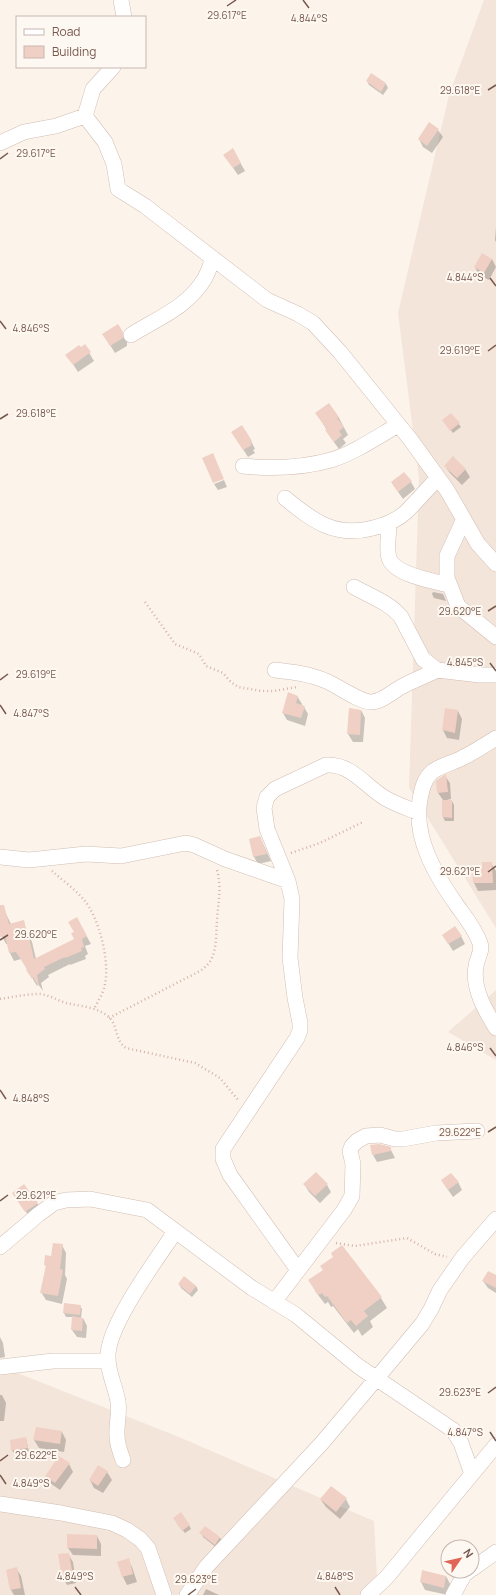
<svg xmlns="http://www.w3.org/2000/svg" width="496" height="1595" font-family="Manrope,sans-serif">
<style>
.residential{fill:#f4e5da}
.shadow{fill:#0003}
.building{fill:#f0d0c4}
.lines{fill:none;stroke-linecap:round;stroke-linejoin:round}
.minor-casing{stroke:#d1bdb3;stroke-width:16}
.path{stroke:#d6b3a6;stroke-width:2.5;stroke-dasharray:1 3;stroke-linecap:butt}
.minor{stroke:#fff;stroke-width:15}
.ticks{fill:none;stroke:#77584e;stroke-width:1.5}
.ticks-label{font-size:10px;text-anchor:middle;fill:#77584e;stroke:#fef8f2;stroke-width:4;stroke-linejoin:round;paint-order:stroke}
</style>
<rect width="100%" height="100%" fill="#fcf4eb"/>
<path class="residential" d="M484 0H496V928L409 788 419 478 398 313 449 95Z
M496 990V1060L448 1032Z
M0 1371 15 1372 179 1437 374 1521 378 1595H0Z"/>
<path class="shadow" d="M371 75 386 84 388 88 383 95 369 85 367 81Z
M438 130 443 137 432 153 423 147 419 139Z
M233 150 245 171 238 175 229 162Z
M496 227V242L495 240Z
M492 259 496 267 489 280 479 275 475 267Z
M118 325 127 340V346L115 353 105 337Z
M85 346 94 361 78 372 67 355Z
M329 404 339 418 348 435 343 439 346 443 339 449 331 438 326 430H327L316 413Z
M451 414 461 427 453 433 446 424Z
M237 440 251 441 255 449 253 450 255 453 248 457Z
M445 466 465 469 470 477 462 485 450 473Z
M224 480 227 487 218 490 214 484Z
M411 482 415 489 403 499 392 483Z
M433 592 443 594 446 601 434 598 432 594Z
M297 696 302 704 301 706 304 707 308 714 305 726 287 720 283 713Z
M446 709 458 711 462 719 459 740 447 738 443 730Z
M361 710 365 718 363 742H353L348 734Z
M445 776 450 783 451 799 447 800V801H452L454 805V821H445L443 817V800L438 793Z
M260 837 271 861 258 864 254 857Z
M491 863 496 871V890L478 891 474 883 473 868H483Z
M5 912 11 924 23 922 32 942 36 959 76 940 75 932 77 919 91 944 85 946 88 954 85 956 86 959 70 965V964L48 975 49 977 41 983 43 991 38 984 37 986 21 959 14 961 10 953 8 944H6L2 936 0 927V913Z
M443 935 461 936 465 944 453 951Z
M390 1148 395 1158 377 1162 373 1155Z
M442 1181 458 1182 462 1190 453 1197Z
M304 1184 327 1185 331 1192 320 1203 309 1192Z
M18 1200 37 1203 42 1211 31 1219Z
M62 1245 66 1253 65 1275 67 1279 62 1304 46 1300 41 1292 47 1267 45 1265Z
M342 1246 381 1298 387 1308 370 1321 373 1327 362 1336 358 1329 354 1333 333 1306 331 1307 328 1302 325 1304 315 1291 324 1270Z
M496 1276V1293L488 1288 483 1281Z
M184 1277 196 1286 198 1290 192 1297 181 1288 179 1284Z
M80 1306 82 1309 81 1318H83L87 1326 86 1338 77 1337 72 1330 73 1317H66L64 1313Z
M0 1337 3 1343 5 1357 0 1358Z
M0 1395H2L6 1403 4 1421H0Z
M62 1432 66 1440 64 1452 39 1448 34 1440Z
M26 1438 29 1452 14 1454 12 1450Z
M69 1464 73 1472 60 1490 50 1483 46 1476Z
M107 1472 112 1480 103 1493 94 1488 90 1480Z
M346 1499 350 1507 340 1519 326 1507 321 1500Z
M176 1522 189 1525 191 1529 185 1533Z
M205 1527 220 1538 222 1541 217 1548 203 1537 201 1533Z
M97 1536 101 1544V1556L73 1555 68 1548Z
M68 1554 73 1562 76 1583 67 1585 63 1577Z
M128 1560 132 1567 137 1582 127 1585 123 1577 118 1562Z
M16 1568 21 1576 25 1595H14L11 1590 7 1570Z
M446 1576 450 1584 448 1595 425 1590 421 1582Z
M206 1589 219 1595H203Z"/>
<path class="building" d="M371 73 386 83 381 92 366 81Z
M429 122 439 129 427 146 418 139Z
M233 148 241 163 233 168 223 155Z
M482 253 492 259 484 273 474 267Z
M118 324 123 332V338L110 346 102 334Z
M85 344 91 352 73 365 65 355 79 345 81 347Z
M329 403 339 417 337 418 344 427 339 431 342 435 334 442 325 430 327 429 315 413Z
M451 413 460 423 450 431 442 420Z
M242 425 252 441 250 442 252 445 243 450 231 432Z
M213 453 224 479 213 483 202 458Z
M453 456 466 469 457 478 444 466Z
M404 472 412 481 398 492 391 482Z
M288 692 298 696 296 703 305 706 301 718 282 713Z
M349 708 361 710 360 735 347 734Z
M445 708 458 710 455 733 442 730Z
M446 774 448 792 437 793 436 781Z
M442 800H452V818L442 817Z
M260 836 267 854 253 857 249 839Z
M482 862H492L493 883H473L472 867H482Z
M0 905H4L9 924 24 920 27 934 28 933 34 959 74 939 71 933 74 932 68 922 77 917 87 936 82 939 84 947 81 948 82 951 65 958V957L44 967 45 969 37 975 39 987 33 977 32 979 26 970 27 969 16 952 9 953 5 936 0 937Z
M455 926 462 936 448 944 442 935Z
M379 1144 391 1147V1151L372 1155 370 1145Z
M316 1172 328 1184 315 1196 303 1184Z
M451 1173 459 1182 448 1190 441 1180Z
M24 1184 38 1203 25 1212 12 1193Z
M53 1243 63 1244 60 1269 63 1270 58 1296 40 1293 46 1265H44L45 1255 51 1256Z
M342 1245 382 1297 364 1311 368 1316 356 1326 351 1320 347 1323 327 1296 325 1297 322 1293 318 1295 308 1280 323 1270 320 1266 333 1257 331 1253Z
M488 1271 496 1275V1288L482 1281Z
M184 1276 196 1286 190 1294 178 1284Z
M64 1303 81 1305 80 1315 63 1313Z
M72 1316 83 1318 82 1331 71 1330Z
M36 1427 62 1431 60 1444 33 1440Z
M26 1437 28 1448 11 1451 10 1440Z
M59 1456 70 1463 55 1483 45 1476Z
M98 1465 108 1471 98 1486 89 1480Z
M331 1486 347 1498 336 1512 320 1499Z
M181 1512 190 1525 182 1531 173 1518Z
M205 1526 220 1537 215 1545 199 1533Z
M67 1534 97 1535V1549L67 1548Z
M69 1553 73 1576 62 1578 58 1554Z
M129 1558 133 1574 122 1577 117 1562Z
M17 1567 21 1588 10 1590 6 1570Z
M422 1570 446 1576 444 1588 420 1582Z"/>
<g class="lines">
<defs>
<path id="minor" d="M121 0 124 17
M85 116 93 89 113 67
M0 143 24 132 56 126 85 116 105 142 114 164 118 189 145 206 267 300 298 314 313 323 340 352 410 439 447 490 478 544 496 564
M131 335C158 318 188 307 205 278 208 272 211 264 213 258
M243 466C272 469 302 468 331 460 354 453 377 437 398 425
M285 498C313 521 335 538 373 528 386 525 396 521 406 512 417 501 427 489 438 478
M464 519 447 556V578L458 606 496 637
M389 524C389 534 386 548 389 558 394 575 434 581 449 585
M354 587C370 596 390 603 401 617L423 659 437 670 480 675H496
M275 670C293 672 310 674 326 681 338 686 360 702 371 702 382 702 392 692 401 687 412 681 425 676 437 670
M496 738C485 745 474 752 462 758 453 763 441 765 432 772 424 779 422 789 420 799 413 838 436 876 458 907 466 918 475 929 480 943 483 951 477 958 476 966 472 988 485 1010 496 1028
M0 857 29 860 86 854 121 856 186 843 194 845 225 859 288 881
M0 1247 39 1214 54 1203 66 1200 90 1199 147 1210 252 1288 296 1315 358 1366 453 1430 461 1443 472 1474
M298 1270 230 1175 223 1159V1149L297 1038 300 1030V1023L295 998 290 958 292 899 288 881 267 829 264 808 267 797 275 789 326 765C351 763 366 787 385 798 395 804 407 808 417 812
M274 1302 344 1210 352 1196 353 1164 350 1151 352 1146 357 1141 366 1136 380 1135 395 1139H403L436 1133 477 1131
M0 1367 53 1361H108
M123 1460C120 1452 117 1444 117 1436 116 1425 120 1414 118 1402 116 1388 108 1373 108 1358 106 1327 157 1259 175 1232
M0 1504 61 1513 112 1523 127 1530 140 1539 148 1548 164 1595
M472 1569 496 1552
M187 1595 207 1566 321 1444 376 1379 422 1324 431 1309 440 1290 463 1257 496 1219
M368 1595 387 1577 496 1445
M453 1595 464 1575 469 1571"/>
</defs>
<use href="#minor" class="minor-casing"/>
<path class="path" d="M145 602 175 644 199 654 206 666 223 673 231 682 238 687 262 691H274L297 687
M291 853 320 843 363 822
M52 871C62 880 75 889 84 900 99 917 110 962 105 984 104 992 98 1001 94 1009
M0 999C13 997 26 994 40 994 49 995 57 1000 66 1003 80 1006 97 1007 109 1017 118 1026 115 1041 126 1048L195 1063 220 1078 239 1101
M109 1018 200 971C206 967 211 962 213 955 217 944 216 932 217 920 218 903 222 888 217 870
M336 1243 355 1246 407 1238 435 1254 447 1257"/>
<use href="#minor" class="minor"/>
</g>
<path class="ticks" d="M303 0 309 8M227 6 236 0M488 90 496 85M0 159 8 153M490 278 496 286M0 321 6 329M488 351 496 345M0 419 8 414M488 611 496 606M490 663 496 671M0 680 8 674M0 705 6 714M488 872 496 866M0 940 8 935M490 1048 496 1056M0 1090 6 1099M488 1132 496 1127M0 1201 8 1195M488 1393 496 1387M490 1432 496 1441M0 1461 8 1455M0 1475 6 1484M75 1587 81 1595M335 1587 340 1595M188 1595 196 1589"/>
<g class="ticks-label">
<text x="227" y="19">29.617°E</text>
<text x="309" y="22">4.844°S</text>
<text x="460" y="94">29.618°E</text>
<text x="36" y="157">29.617°E</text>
<text x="465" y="281">4.844°S</text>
<text x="31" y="332">4.846°S</text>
<text x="460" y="354">29.619°E</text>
<text x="36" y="417">29.618°E</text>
<text x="460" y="615">29.620°E</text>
<text x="465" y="666">4.845°S</text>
<text x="36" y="678">29.619°E</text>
<text x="31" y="717">4.847°S</text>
<text x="460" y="875">29.621°E</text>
<text x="36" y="938">29.620°E</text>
<text x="465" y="1051">4.846°S</text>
<text x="31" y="1102">4.848°S</text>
<text x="460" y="1136">29.622°E</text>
<text x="36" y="1199">29.621°E</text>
<text x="460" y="1396">29.623°E</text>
<text x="465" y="1436">4.847°S</text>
<text x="36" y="1459">29.622°E</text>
<text x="31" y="1487">4.849°S</text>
<text x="75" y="1580">4.849°S</text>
<text x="335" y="1580">4.848°S</text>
<text x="196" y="1583">29.623°E</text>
</g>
<rect x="16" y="16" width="130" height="52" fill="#fef8f2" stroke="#c8b8b0"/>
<rect x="24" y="29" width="20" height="6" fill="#ffffff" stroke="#c8b8b0"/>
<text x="52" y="36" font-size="12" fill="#77584e">Road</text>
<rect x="24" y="46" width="20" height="12" fill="#f0d0c4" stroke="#c8b8b0"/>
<text x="52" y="56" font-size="12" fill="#77584e">Building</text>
<g transform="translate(460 1559) rotate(56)"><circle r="19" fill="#fef8f2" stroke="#c8b8b0"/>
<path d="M0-3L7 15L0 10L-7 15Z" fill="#e06556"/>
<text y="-6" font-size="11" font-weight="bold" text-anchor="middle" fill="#77584e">N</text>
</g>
</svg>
